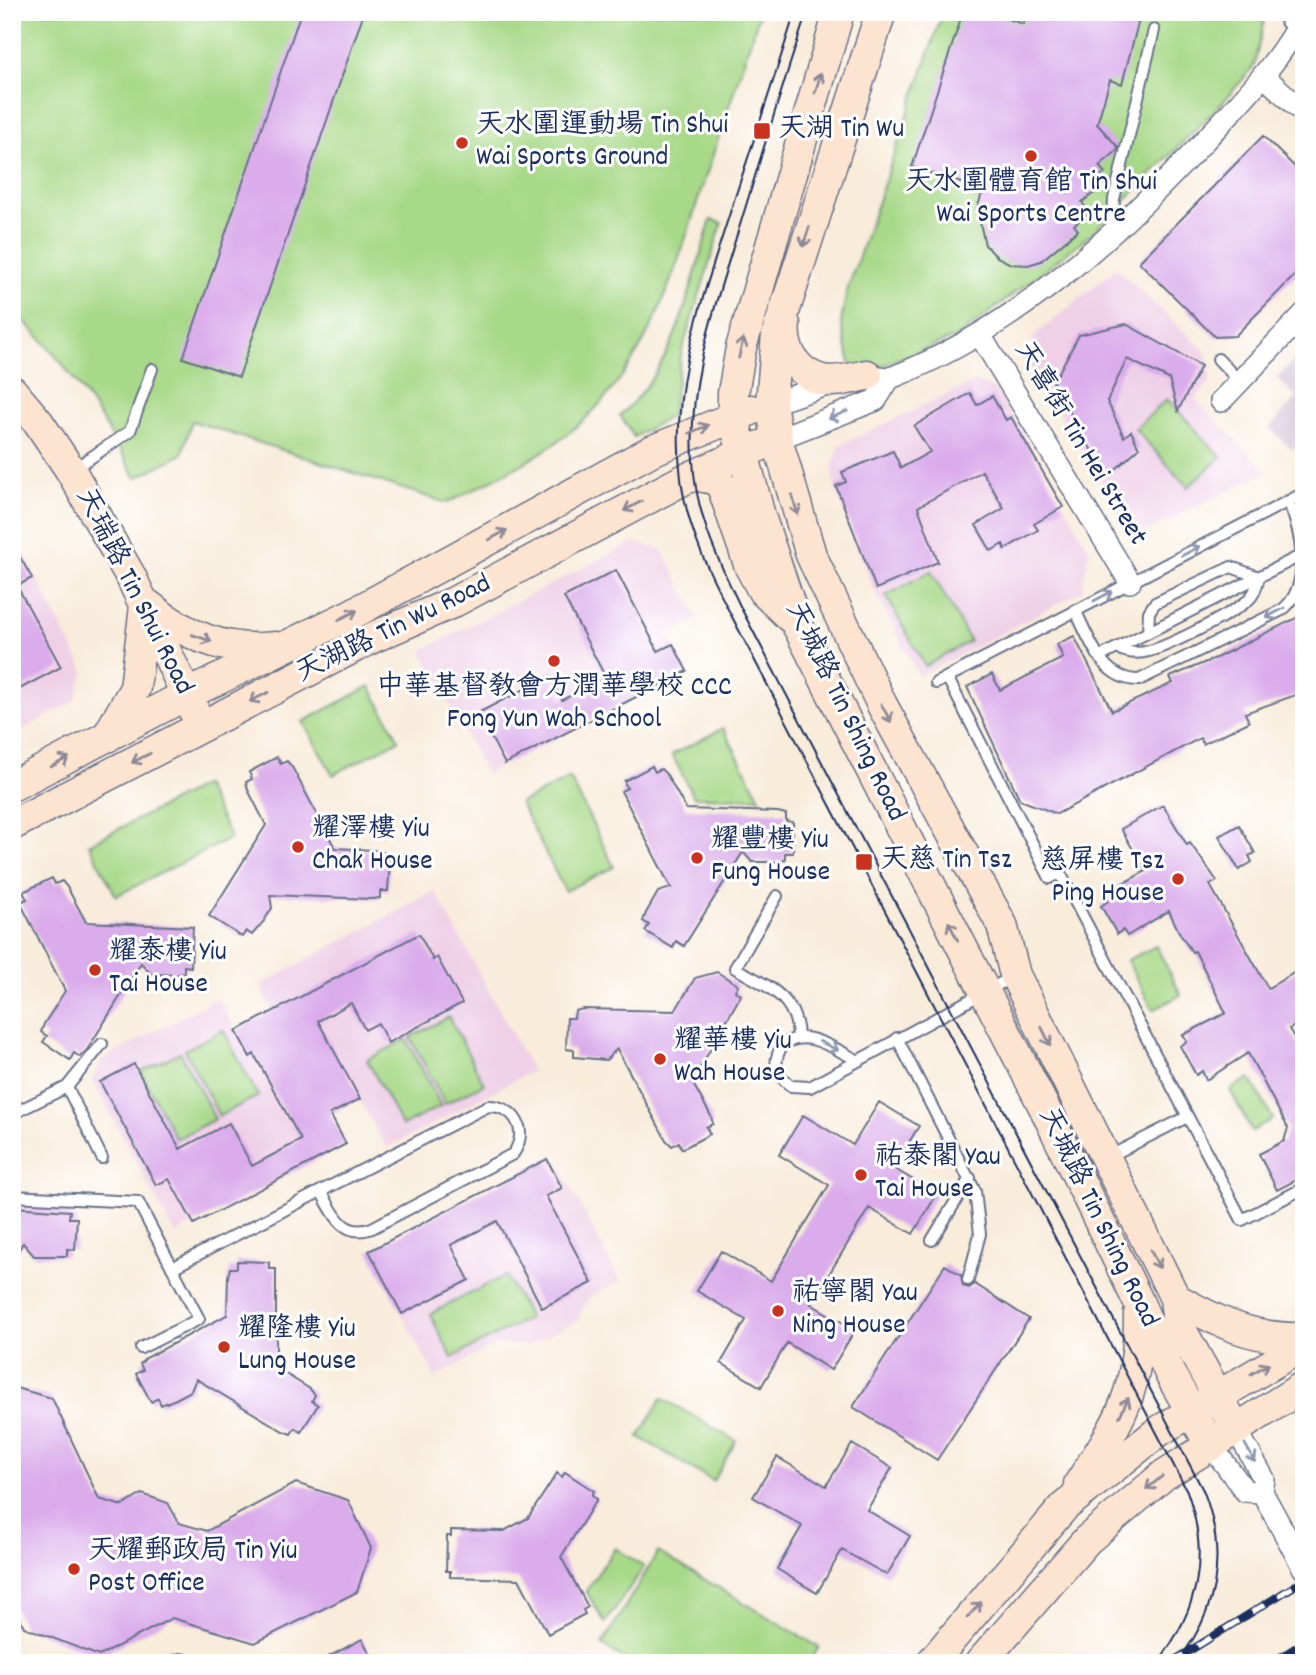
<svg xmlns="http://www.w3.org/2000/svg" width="1316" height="1675" font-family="Dekko,'LXGW WenKai TC',sans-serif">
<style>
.built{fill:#efd0e7}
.industrial{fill:#cdbed3}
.green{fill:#a8d988;stroke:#628473;stroke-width:2}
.building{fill:#daaceb}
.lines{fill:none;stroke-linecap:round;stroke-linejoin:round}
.service-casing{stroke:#687189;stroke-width:14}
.minor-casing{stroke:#687189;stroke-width:24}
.secondary-casing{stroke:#687189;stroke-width:33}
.service{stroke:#fff;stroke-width:10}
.minor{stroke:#fff;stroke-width:21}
.secondary{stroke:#fde4d1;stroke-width:30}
.tram{stroke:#1b2f5e;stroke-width:2}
.rail-casing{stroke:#1b2f5e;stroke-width:8}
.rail{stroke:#fff;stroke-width:5;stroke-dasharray:16;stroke-linecap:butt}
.oneway{stroke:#8c8a98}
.oneway2{stroke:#8d97ae}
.poi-dot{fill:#c8321e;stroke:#fff;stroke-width:2.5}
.labels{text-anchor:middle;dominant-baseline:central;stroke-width:6;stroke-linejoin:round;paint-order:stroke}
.poi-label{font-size:28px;fill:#1b2f5e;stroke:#fff;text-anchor:start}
.street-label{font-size:28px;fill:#1b2f5e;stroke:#fff}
</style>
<rect width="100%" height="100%" fill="#fff"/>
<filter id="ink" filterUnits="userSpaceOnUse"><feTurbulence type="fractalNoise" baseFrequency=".0143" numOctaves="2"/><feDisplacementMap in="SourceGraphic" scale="14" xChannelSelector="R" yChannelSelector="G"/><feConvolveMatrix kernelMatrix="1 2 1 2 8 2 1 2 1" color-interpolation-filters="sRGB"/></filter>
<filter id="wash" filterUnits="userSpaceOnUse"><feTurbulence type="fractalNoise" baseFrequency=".00686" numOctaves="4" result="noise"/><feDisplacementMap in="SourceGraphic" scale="28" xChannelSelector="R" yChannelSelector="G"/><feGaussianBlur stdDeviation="1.57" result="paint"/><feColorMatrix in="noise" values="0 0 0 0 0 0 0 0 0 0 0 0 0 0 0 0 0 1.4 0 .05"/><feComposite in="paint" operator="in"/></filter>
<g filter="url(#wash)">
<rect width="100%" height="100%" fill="#f8ecda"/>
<path class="built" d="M1116 268 1204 350 1210 364V382L1195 399 1267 471 1136 537 1030 366 1033 337Z
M976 381 998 391 1089 548 1082 591 919 676 873 588 834 485 832 468 840 445Z
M12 530 84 671 75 701 12 735Z
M634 542 663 551 698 618 668 634 687 671 486 774 422 650Z
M435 891 532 1071 387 1148 359 1099 330 1114 346 1144 175 1234 92 1080 103 1059 218 998 236 1031 273 1011 260 985Z
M554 1155 620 1281 591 1296 576 1321 528 1346 497 1344 435 1377 369 1251Z"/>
<path class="industrial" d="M1304 350V438L1293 450 1269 428 1297 398 1277 378Z"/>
<path class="green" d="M12 12H760C740 73 720 133 700 194 673 276 651 356 586 418 547 456 495 478 447 503L192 421 182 454 136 478C102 416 64 358 12 309Z
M943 12H1266L1254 66 1223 102 1090 235 959 336 870 370 850 363 841 323 846 294Z
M711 220 722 223 682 350 671 416 634 437 620 415C678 364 688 291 711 220Z
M1167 399 1221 457 1188 487 1135 429Z
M931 571 970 641 925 666 886 596Z
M370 686 399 740 333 775 303 722Z
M723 728 760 798 694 797 672 755Z
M570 778 614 867 565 891 520 803Z
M204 785 231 838 116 896 89 844Z
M1156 946 1181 995 1153 1010 1127 960Z
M449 1017 484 1084 445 1104 410 1037Z
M223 1030 258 1096 219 1116 185 1050Z
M406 1039 441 1106 402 1126 367 1060Z
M180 1052 215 1119 176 1139 141 1072Z
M1250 1078 1273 1119 1252 1131 1230 1090Z
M506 1275 529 1318 452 1358 430 1314Z
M662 1398 736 1441 713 1481 639 1437Z
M615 1548 644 1567 605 1623 586 1591Z
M658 1552 819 1647 809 1663H632L602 1645Z"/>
<g id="blocks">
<path class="building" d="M301 12H364L239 377 183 358Z
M963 12H986L1023 24 1026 12H1141L1122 84 1110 80 1097 124 1118 147 1117 151 1099 166 1105 173 1090 183 1097 191 1082 202 1089 213 1074 225 1078 230 1041 261 1028 265 1011 264 997 257 985 245 977 209 983 190 912 167Z
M1263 136 1304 176V266L1235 336 1215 337 1139 262Z
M1126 324 1201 366 1178 411 1169 379 1127 359 1107 401 1124 437 1131 431 1139 448 1107 477 1053 383 1079 335Z
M970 393 977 405 992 396 1006 420 1011 417 1063 507 1034 524 1038 530 1005 549 1003 544 991 551 976 525 1004 508 982 471 918 507 938 562 876 589 836 486 846 482 842 472 893 451 901 468 930 452 914 426Z
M12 543 32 578 17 586 61 667 12 693Z
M616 570 658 651 673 644 687 671 505 764 478 713 550 676 562 700 606 678 564 597Z
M1304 614V692L1245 713 1249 722 1203 744 1200 738 1057 814 1020 800 967 687 992 674 1000 690 1063 658 1057 644 1074 636 1112 711 1173 683 1170 677 1218 657Z
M277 757 281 764 287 761 292 767 335 848 374 850 383 852 382 859 390 860 388 891H380V898L372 899 270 895 272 908 264 921 252 935 246 931 242 937 209 916 266 825 248 790 246 782 252 779 249 772Z
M652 766 655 772 661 769 667 775 686 809 778 812 786 814V821L793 822V853H785V860L777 862H752L743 852 684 946 676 941 673 948 645 931 649 925 643 921 646 913 658 892 671 888 621 791 627 788 624 781Z
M1163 805 1187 845 1190 843 1217 881 1210 885 1268 988 1304 967V1022L1289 1029 1304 1054V1176L1277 1190 1259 1154 1284 1141 1288 1128 1248 1053 1206 1080 1202 1071 1196 1075 1180 1046 1187 1042 1183 1035 1226 1013 1195 951 1192 952 1180 934 1169 911 1127 936 1123 930 1117 934 1101 906 1108 901 1103 894 1146 871 1121 829Z
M1239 825 1255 853 1249 856 1252 862 1239 870 1219 836Z
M52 878 55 884 62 881 67 887 86 922 193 927 191 967 184 966V973L176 975 151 974 141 963 87 1050 80 1057 74 1053 70 1060 43 1042 47 1036 41 1032 44 1024 65 991 20 902 27 899 23 892Z
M419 934 433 960 437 957 462 1003 388 1043 378 1023 365 1030 351 1003 318 1021 360 1099 330 1114 346 1144 194 1224 169 1179 156 1185 100 1082 134 1064 180 1149 229 1123 252 1166 301 1140 254 1054 250 1057 236 1031Z
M717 972 738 985 735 991 741 995 692 1082 711 1116 713 1124 706 1127 710 1134 682 1149 679 1142 672 1146 666 1140 617 1049 606 1060 574 1057V1050L566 1049 567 1018H574L575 1011 583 1009 675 1011 695 978Z
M879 1102 919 1126 893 1168 937 1194 913 1234 869 1208 811 1304 855 1330 831 1370 787 1343 761 1387 721 1363 746 1320 697 1291 721 1251 771 1281 829 1185 779 1155 803 1115 853 1145Z
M547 1159 562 1188 546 1196 592 1283 542 1308 497 1221 451 1245 469 1280 402 1314 369 1251Z
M12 1207 70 1211 69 1218H77L75 1250 67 1249V1256H34L23 1243 12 1260Z
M237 1261 269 1262V1269H276V1368L310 1389 315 1395 312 1401 318 1405 301 1432 295 1428 291 1434 283 1431 196 1379 191 1391 176 1399 161 1405 158 1398 151 1402 136 1374 143 1370 140 1364 146 1358 227 1315 228 1276 230 1268H237Z
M945 1265 961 1275 963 1286 969 1288 975 1284 1029 1319 937 1460 853 1407Z
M12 1387 52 1398 99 1499 122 1506 142 1494 168 1503 179 1523 207 1531 296 1483 348 1500 371 1548 357 1592 255 1643 172 1618 99 1656 24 1627 12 1603Z
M852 1444 892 1468 867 1510 910 1536 887 1575 842 1550 817 1593 777 1569 802 1526 753 1497 777 1457 826 1486Z
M565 1472 594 1491 592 1495 597 1499 561 1557 588 1607 583 1610 585 1614 548 1634 519 1579 450 1577V1571H446L447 1536H451V1530L504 1531 528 1518 557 1473 562 1477Z
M362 1639 375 1663H317Z"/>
</g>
</g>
<g filter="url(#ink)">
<use href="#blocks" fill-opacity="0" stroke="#687189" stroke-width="2"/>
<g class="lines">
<defs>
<path id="service" d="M1284 12 1286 22 1304 41
M1117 231 1113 218 1114 199 1154 30
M1218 359 1240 382
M74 469 130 431 152 369
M1075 610C1090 639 1101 680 1139 680L1282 610C1312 587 1302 532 1288 501
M1148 632 1149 612 1155 603 1231 567 1259 577
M1117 648C1127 653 1138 654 1149 651 1167 647 1241 610 1251 597 1256 591 1257 584 1259 577
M1099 657 1300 556
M947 677 1050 878 1060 873 1242 1220 1304 1188
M936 683 1304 493
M777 896 735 968C767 986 796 996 798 1036
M897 1038 975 1191 980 1234 968 1280
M857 1060C834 1049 805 1026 782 1046 772 1062 776 1075 791 1086L810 1087 1014 976
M67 1087 102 1158
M488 1106C516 1106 529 1131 513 1154L372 1228C343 1239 333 1213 321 1191Z
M12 1114 67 1087 102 1044
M12 1133V1142
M1108 1157 1187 1117
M12 1196 138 1202 199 1319 141 1348
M932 1240 970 1178
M172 1268 321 1191
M169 1663 181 1659 197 1663"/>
<path id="minor" d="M1264 76 1304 113
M980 335 1130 582
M1221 401 1304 314
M771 403C796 397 845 376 867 375 876 375 884 380 893 377 1017 328 1117 235 1206 139 1243 99 1279 63 1304 14
M777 439 876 400 889 379
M1235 1427 1264 1479 1262 1492 1304 1569
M1210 1444 1245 1491 1262 1492"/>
<path id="secondary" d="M839 12 741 348 733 393V416L760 516 796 623 1044 1107 1139 1303 1170 1374 1210 1444
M881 12 777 334 771 403 777 439 811 555 882 705 1002 925 1015 975 1175 1298 1178 1324 1235 1427
M785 324C782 349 796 373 822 380 836 383 853 378 867 375
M12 391 39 423 71 471 131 577 194 711
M694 475 714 479 722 486 750 567 763 591 791 618
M148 605C185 636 226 653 276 647
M107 737 135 688 145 606
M12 786 186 695 352 614 651 451 751 410
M12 825 374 637 452 603 681 481 760 446
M1175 1298C1217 1322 1254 1340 1304 1338
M1079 1484C1121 1419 1139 1393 1139 1314
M931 1663 1064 1507 1159 1431 1304 1345
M980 1663 1087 1540 1164 1475 1304 1386"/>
</defs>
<use href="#service" class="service-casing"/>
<use href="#minor" class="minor-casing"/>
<use href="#secondary" class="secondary-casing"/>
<use href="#service" class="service"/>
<use href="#minor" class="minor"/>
<use href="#secondary" class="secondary"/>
<path class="tram" d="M795 12C773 83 749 154 726 225 699 309 670 389 681 479 687 528 708 570 730 613L1187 1491C1210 1555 1199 1610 1157 1663
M807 12C783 83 762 154 740 225 715 306 685 387 694 473 699 522 720 564 741 608L1204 1492C1227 1554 1218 1612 1176 1663"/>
<defs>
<path id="rail" d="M1170 1663 1304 1580
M1271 1663 1304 1642"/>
</defs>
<use href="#rail" class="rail-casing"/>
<use href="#rail" class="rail"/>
</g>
<defs><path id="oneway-shaft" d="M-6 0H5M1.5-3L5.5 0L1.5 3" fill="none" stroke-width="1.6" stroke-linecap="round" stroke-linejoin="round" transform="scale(1.75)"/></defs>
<g class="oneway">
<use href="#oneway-shaft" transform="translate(818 83) rotate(-73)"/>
<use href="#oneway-shaft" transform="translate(806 237) rotate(108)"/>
<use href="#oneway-shaft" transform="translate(741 348) rotate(-77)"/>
<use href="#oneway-shaft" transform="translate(699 429) rotate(-22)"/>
<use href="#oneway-shaft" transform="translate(795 505) rotate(74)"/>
<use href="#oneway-shaft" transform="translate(633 506) rotate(152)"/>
<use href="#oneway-shaft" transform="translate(498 535) rotate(-29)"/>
<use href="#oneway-shaft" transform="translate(348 615) rotate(-27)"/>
<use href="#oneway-shaft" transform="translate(202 638) rotate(19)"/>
<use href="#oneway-shaft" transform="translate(259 697) rotate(153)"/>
<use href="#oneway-shaft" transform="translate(886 713) rotate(61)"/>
<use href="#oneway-shaft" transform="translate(141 758) rotate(153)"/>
<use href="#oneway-shaft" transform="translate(60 762) rotate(-28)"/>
<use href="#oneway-shaft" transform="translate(953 931) rotate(-117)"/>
<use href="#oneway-shaft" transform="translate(1046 1036) rotate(64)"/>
<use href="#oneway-shaft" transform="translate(1155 1259) rotate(63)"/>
<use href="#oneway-shaft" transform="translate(1260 1369) rotate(-29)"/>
<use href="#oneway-shaft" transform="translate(1124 1407) rotate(-65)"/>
<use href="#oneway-shaft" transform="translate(1154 1483) rotate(141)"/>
<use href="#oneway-shaft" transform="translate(974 1610) rotate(-49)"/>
</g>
<g class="oneway2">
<use href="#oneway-shaft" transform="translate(838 415) rotate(158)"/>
<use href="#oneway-shaft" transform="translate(1191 551) rotate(-27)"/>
<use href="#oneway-shaft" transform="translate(1103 596) rotate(-28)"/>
<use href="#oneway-shaft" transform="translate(1275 613) rotate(152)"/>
<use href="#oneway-shaft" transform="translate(829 1046) rotate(25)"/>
<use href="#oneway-shaft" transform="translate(1250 1453) rotate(61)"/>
</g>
</g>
<g class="poi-dot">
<rect x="753" y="122" width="18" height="18" rx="3.5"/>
<circle cx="462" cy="143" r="7"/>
<circle cx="1031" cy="156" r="7"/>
<circle cx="554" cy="661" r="7"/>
<circle cx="298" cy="847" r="7"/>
<circle cx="697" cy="858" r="7"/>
<rect x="855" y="853" width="18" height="18" rx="3.5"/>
<circle cx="1178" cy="879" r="7"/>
<circle cx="95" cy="970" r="7"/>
<circle cx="660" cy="1059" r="7"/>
<circle cx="861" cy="1175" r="7"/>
<circle cx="778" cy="1311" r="7"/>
<circle cx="224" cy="1347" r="7"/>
<circle cx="74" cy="1569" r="7"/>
</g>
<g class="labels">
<g class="poi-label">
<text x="476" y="127">天水圍運動場 Tin Shui<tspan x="476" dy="32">Wai Sports Ground</tspan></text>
<text x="778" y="131">天湖 Tin Wu</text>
<text x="1031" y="184" text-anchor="middle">天水圍體育館 Tin Shui<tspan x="1031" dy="32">Wai Sports Centre</tspan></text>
<text x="554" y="689" text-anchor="middle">中華基督教會方潤華學校 CCC<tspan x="554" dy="32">Fong Yun Wah School</tspan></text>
<text x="312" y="831">耀澤樓 Yiu<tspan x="312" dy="32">Chak House</tspan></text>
<text x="711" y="842">耀豐樓 Yiu<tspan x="711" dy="32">Fung House</tspan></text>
<text x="880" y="862">天慈 Tin Tsz</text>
<text x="1164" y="863" text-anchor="end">慈屏樓 Tsz<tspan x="1164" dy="32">Ping House</tspan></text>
<text x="109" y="954">耀泰樓 Yiu<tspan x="109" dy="32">Tai House</tspan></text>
<text x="674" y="1043">耀華樓 Yiu<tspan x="674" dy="32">Wah House</tspan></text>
<text x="875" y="1159">祐泰閣 Yau<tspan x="875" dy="32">Tai House</tspan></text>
<text x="792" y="1295">祐寧閣 Yau<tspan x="792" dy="32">Ning House</tspan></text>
<text x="238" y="1331">耀隆樓 Yiu<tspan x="238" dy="32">Lung House</tspan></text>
<text x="88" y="1553">天耀郵政局 Tin Yiu<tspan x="88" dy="32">Post Office</tspan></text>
</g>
<g class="street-label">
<text transform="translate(1079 444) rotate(59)">天喜街 Tin Hei Street</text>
<text transform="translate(133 592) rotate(63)">天瑞路 Tin Shui Road</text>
<text transform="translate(394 630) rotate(-26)">天湖路 Tin Wu Road</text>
<text transform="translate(844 712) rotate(64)">天城路 Tin Shing Road</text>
<text transform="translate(1097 1218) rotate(64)">天城路 Tin Shing Road</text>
</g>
</g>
<rect width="1316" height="1675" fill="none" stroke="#fff" stroke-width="42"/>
</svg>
